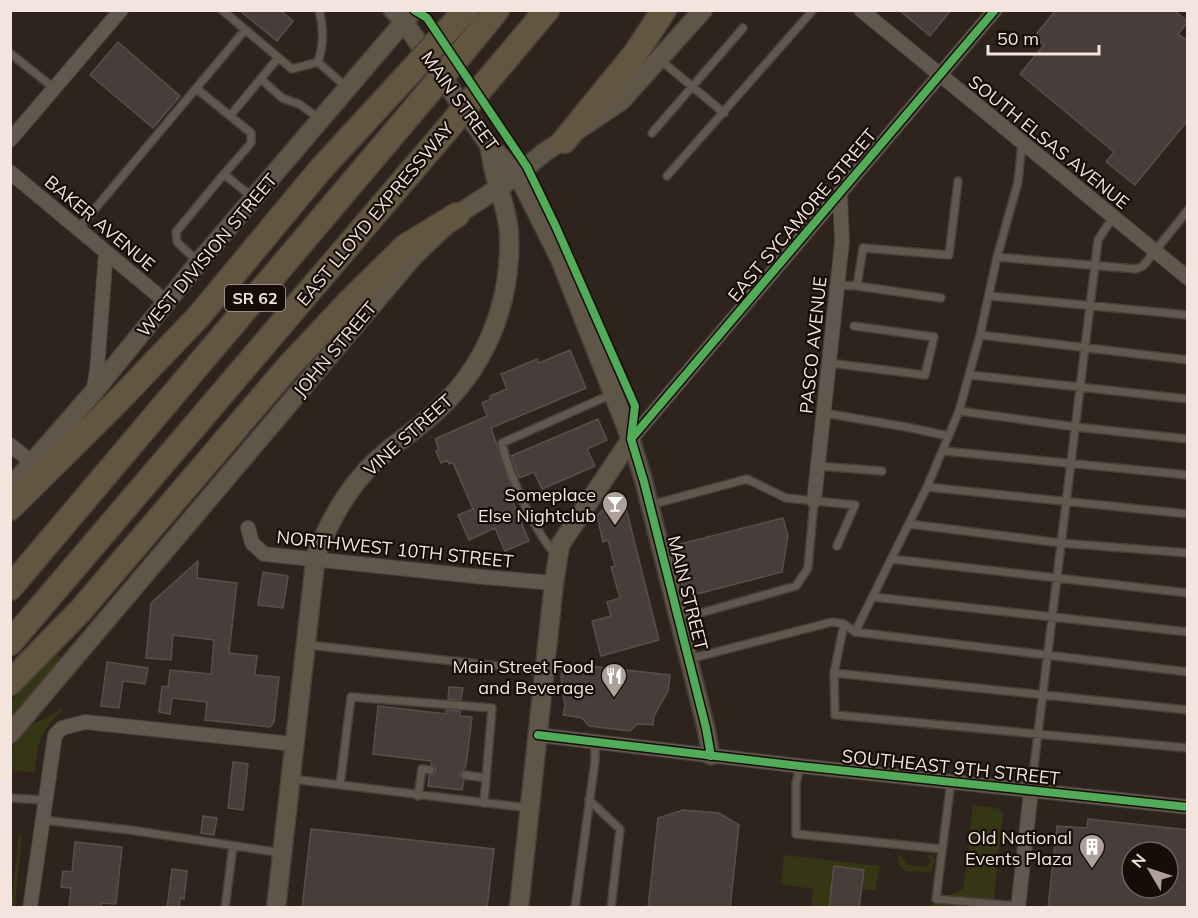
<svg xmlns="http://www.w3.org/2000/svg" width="1198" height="918" font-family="Mulish,sans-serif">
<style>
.green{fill:#353614}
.building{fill:#483d3b;stroke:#594e4c;stroke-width:1.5;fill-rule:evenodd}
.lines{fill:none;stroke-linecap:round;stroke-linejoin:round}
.service-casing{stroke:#483f3a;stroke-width:10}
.minor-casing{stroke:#483f3a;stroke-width:16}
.tertiary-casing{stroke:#483f3a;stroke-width:20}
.secondary-casing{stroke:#483f3a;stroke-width:21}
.motorway-casing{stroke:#483f3a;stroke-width:27}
.service{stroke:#60584c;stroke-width:7}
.minor{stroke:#60584c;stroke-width:14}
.tertiary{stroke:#60584c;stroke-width:16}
.secondary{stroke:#605647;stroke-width:18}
.motorway{stroke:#625640;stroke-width:24}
.motorway-bridge-casing{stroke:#483f3a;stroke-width:27;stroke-linecap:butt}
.motorway-bridge{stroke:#625640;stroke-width:24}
.cycleway-casing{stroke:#160c08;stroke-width:11}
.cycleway{stroke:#51ab58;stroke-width:8}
.labels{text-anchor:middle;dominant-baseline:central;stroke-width:4.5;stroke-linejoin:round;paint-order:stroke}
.shield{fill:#160c08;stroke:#b1a39d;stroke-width:1.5}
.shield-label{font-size:16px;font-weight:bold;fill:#f3e4dd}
.street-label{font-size:18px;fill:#f3e4dd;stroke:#160c08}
.poi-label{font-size:18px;fill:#f3e4dd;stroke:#160c08;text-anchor:end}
</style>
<rect width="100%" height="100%" fill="#2e231d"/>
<path class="green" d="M57 654 62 659 11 721V701Z
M64 708C40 734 38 736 35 772L11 771V748L30 726Z
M973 805 1000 809 1003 815 993 907 929 906 963 889Z
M19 833 22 835 15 906 11 907Z
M784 855 880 866 875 890H861L863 870 834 867 829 907H811L813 889 781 884Z
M898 855 901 856 908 865 926 867 931 861 927 855H933L934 860 932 872 905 871 899 865Z"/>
<path class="building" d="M239 10H280L293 21 277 41Z
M899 10H951L930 36Z
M1056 10H1174L1188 22 1178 34 1188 41V120L1135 185 1106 162 1114 152 1020 74 1044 45 1034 37Z
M118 42 180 96 153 128 90 75Z
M570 350 586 388 491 428 513 493 510 495 529 541 505 551 495 528 469 540 458 515 473 509 453 463 449 464 447 460 441 463 436 451 439 450 435 439 487 416 482 403 491 399 490 396 507 389 501 374 537 359 539 363Z
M598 419 607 440 587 449 595 466 542 489 534 472 519 478 511 456Z
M617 493 623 496 659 640 601 656 592 621 611 616 607 602 620 598 611 567 615 566 608 540 603 542 597 516Z
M783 518 788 536 782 572 685 597 672 546Z
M198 561 197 578 237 583 229 653 257 656 255 675 279 677 274 722 270 727 205 720 207 702 172 698 170 714 159 712 162 686 168 687 170 670 211 674 214 640 173 635 171 660 146 658 151 603Z
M263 572 288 576 283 608 258 605Z
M107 662 148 668 145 684 123 681 119 708 101 706Z
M563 663 670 675 668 691 654 716 653 725 637 724 630 731 589 726 582 718 563 715 565 706 561 678Z
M449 687 463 688 461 700 448 699Z
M378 706 446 714V710L460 711V716L472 717 466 766 459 775 464 780 462 790 428 786 429 776 434 774 436 770 431 764V761L373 754Z
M233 762 248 764 243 810 228 808Z
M683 810 719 813 739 825 730 908H648L658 818Z
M203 816 217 818 214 835 201 833Z
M1088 819 1188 830V908H1048L1057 826 1087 828ZM1132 852H1168V888H1132Z
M311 829 494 849 487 908H302Z
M75 842 122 847 116 904 101 903V908H69L71 888 61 887 63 871 72 872Z
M834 866 864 870 859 908H829Z
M172 869 187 871 184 899 180 898 179 908H167Z"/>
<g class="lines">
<defs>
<path id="service" d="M222 10 292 69 318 62C324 44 324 28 319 10
M10 53 55 89
M659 59 724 113
M318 62 346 87
M261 79 282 98 299 104 319 118
M197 89 251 133V143L224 174
M230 116 278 58
M652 133 743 28
M667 176 813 10
M78 229 245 30
M997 257 1136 269 1143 266 1188 210
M197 261 177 242 176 232 224 174 253 198
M838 285 857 286
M989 296 1188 315
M941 298 857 286 863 248 949 255 958 181
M980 335 1188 360
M829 363 925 375 934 337 854 326
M970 375 1188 399
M959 411 1076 427 1188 439
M824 413 906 427 949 436
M944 451 1188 475
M818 466 882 471
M927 487 1188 514
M650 505 747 479 786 498 855 505 837 546
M909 524 1061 543 1188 553
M556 555C535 532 508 474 502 443L612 394
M891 559 1188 593
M873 597 1188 632
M679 619 796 586 808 568 814 501
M844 624 834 673 835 715 1188 748
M855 632 1188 672
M308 645 544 671
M689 659 832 622 844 624 855 632 927 487 959 411 980 335 997 257 1018 182 1022 143
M834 673 1188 710
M800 766 796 783V834L942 849
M465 775 486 778
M292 779 529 808
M951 781 936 899 1019 906
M340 785 351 697 492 708 484 803
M1031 791 1098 240 1113 217
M418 796 422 769 430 770
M10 798 45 800
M589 800 620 829 611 908
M42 820 130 830 282 853
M225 908 233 846
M575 908 595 761V742"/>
<path id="minor" d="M861 10 1188 278
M10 140 121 10
M10 172 166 302
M93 393 97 370 106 252
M631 439 995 10
M10 445 33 463
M814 501 842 242 840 192
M248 528 252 543 264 554 483 577 554 583
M538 735 800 766 1188 807
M30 908 55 735 62 728 85 722 294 744
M1018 908 1031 791"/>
<path id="tertiary" d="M392 10 404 22
M631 439 644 482 706 728 711 756"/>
<path id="secondary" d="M404 22 489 145 518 175 560 259 631 439 560 545 554 583 519 908
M10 488 92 394 199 262 414 10
M10 734 413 257 457 215 518 175 542 154 621 101 703 10
M276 908 316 554C329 524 343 496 365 472 384 450 410 435 431 416 485 370 512 304 509 234 508 218 504 204 499 189 494 175 492 159 489 145"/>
<path id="motorway" d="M446 32 466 10
M461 54 497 10
M483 86 547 10
M564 141 635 54 664 10
M10 508 114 405 199 316 320 170 412 70
M10 588 428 93
M10 643 449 127
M10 683 81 610 289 366 350 301 406 246 457 215"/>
</defs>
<use href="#service" class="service-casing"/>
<use href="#minor" class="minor-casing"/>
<use href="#tertiary" class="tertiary-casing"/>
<use href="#secondary" class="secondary-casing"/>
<use href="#motorway" class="motorway-casing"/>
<use href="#service" class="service"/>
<use href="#minor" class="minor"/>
<use href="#tertiary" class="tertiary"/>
<use href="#secondary" class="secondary"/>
<use href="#motorway" class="motorway"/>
<defs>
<path id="motorway-bridge" d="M412 70 446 32
M428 93 461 54
M449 127 483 86"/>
</defs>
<use href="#motorway-bridge" class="motorway-bridge-casing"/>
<use href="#motorway-bridge" class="motorway-bridge"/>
<defs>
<path id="cycleway" d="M414 10 427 18 527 167 556 227 635 406 631 439 644 482 706 728 711 756
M631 439 995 10
M538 735 800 766 1188 807"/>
</defs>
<use href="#cycleway" class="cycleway-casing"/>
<use href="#cycleway" class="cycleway"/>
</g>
<defs>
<symbol id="bar-pin" viewBox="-11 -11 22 30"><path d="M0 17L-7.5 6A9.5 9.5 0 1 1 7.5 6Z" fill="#aea09a" stroke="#160c08"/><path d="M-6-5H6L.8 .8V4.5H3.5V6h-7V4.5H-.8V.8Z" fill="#fff"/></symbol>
<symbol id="restaurant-pin" viewBox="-11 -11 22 30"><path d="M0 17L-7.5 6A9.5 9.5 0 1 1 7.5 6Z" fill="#aea09a" stroke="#160c08"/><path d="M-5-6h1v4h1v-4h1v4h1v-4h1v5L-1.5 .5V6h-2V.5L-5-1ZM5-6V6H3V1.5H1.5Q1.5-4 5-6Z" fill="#fff"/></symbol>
<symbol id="building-pin" viewBox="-11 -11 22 30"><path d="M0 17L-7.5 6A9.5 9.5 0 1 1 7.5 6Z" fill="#aea09a" stroke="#160c08"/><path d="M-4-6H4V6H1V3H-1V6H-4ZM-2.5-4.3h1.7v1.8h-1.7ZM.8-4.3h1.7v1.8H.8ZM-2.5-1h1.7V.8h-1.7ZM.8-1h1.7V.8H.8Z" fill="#fff"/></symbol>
</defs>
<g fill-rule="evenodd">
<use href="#bar-pin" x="600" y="489" width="30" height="40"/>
<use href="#restaurant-pin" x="599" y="661" width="30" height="40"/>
<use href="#building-pin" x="1077" y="832" width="30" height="40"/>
</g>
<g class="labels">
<rect class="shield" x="225" y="285" width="60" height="26" rx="4.5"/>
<g class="shield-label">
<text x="255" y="298">SR 62</text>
</g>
<g class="street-label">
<text transform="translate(460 101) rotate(54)">MAIN STREET</text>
<text transform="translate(1049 142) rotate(39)">SOUTH ELSAS AVENUE</text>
<text transform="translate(375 214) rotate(-50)">EAST LLOYD EXPRESSWAY</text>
<text transform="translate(802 215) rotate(-50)">EAST SYCAMORE STREET</text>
<text transform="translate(100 223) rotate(40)">BAKER AVENUE</text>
<text transform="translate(207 255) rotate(-50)">WEST DIVISION STREET</text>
<text transform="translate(813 345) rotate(-84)">PASCO AVENUE</text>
<text transform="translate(335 349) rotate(-50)">JOHN STREET</text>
<text transform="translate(408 435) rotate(-42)">VINE STREET</text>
<text transform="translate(395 549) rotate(6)">NORTHWEST 10TH STREET</text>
<text transform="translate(688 593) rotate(76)">MAIN STREET</text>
<text transform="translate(951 767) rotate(6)">SOUTHEAST 9TH STREET</text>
</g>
<g class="poi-label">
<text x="596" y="494">Someplace<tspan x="596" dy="21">Else Nightclub</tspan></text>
<text x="594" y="666">Main Street Food<tspan x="594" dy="21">and Beverage</tspan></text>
<text x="1072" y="837">Old National<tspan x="1072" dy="21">Events Plaza</tspan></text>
</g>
</g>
<rect width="1198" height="918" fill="none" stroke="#f3e4dd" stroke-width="24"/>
<g transform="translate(1150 870) rotate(309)"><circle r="28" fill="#160c08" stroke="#6e625d" stroke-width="1.5"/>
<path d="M0-4.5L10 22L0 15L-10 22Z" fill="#aea09a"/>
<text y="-9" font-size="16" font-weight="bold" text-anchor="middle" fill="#f3e4dd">N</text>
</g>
<path d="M988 45v9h111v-9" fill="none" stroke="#f3e4dd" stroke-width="3"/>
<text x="997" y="45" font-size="18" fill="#f3e4dd" stroke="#160c08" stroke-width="4.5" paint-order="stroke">50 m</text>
</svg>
